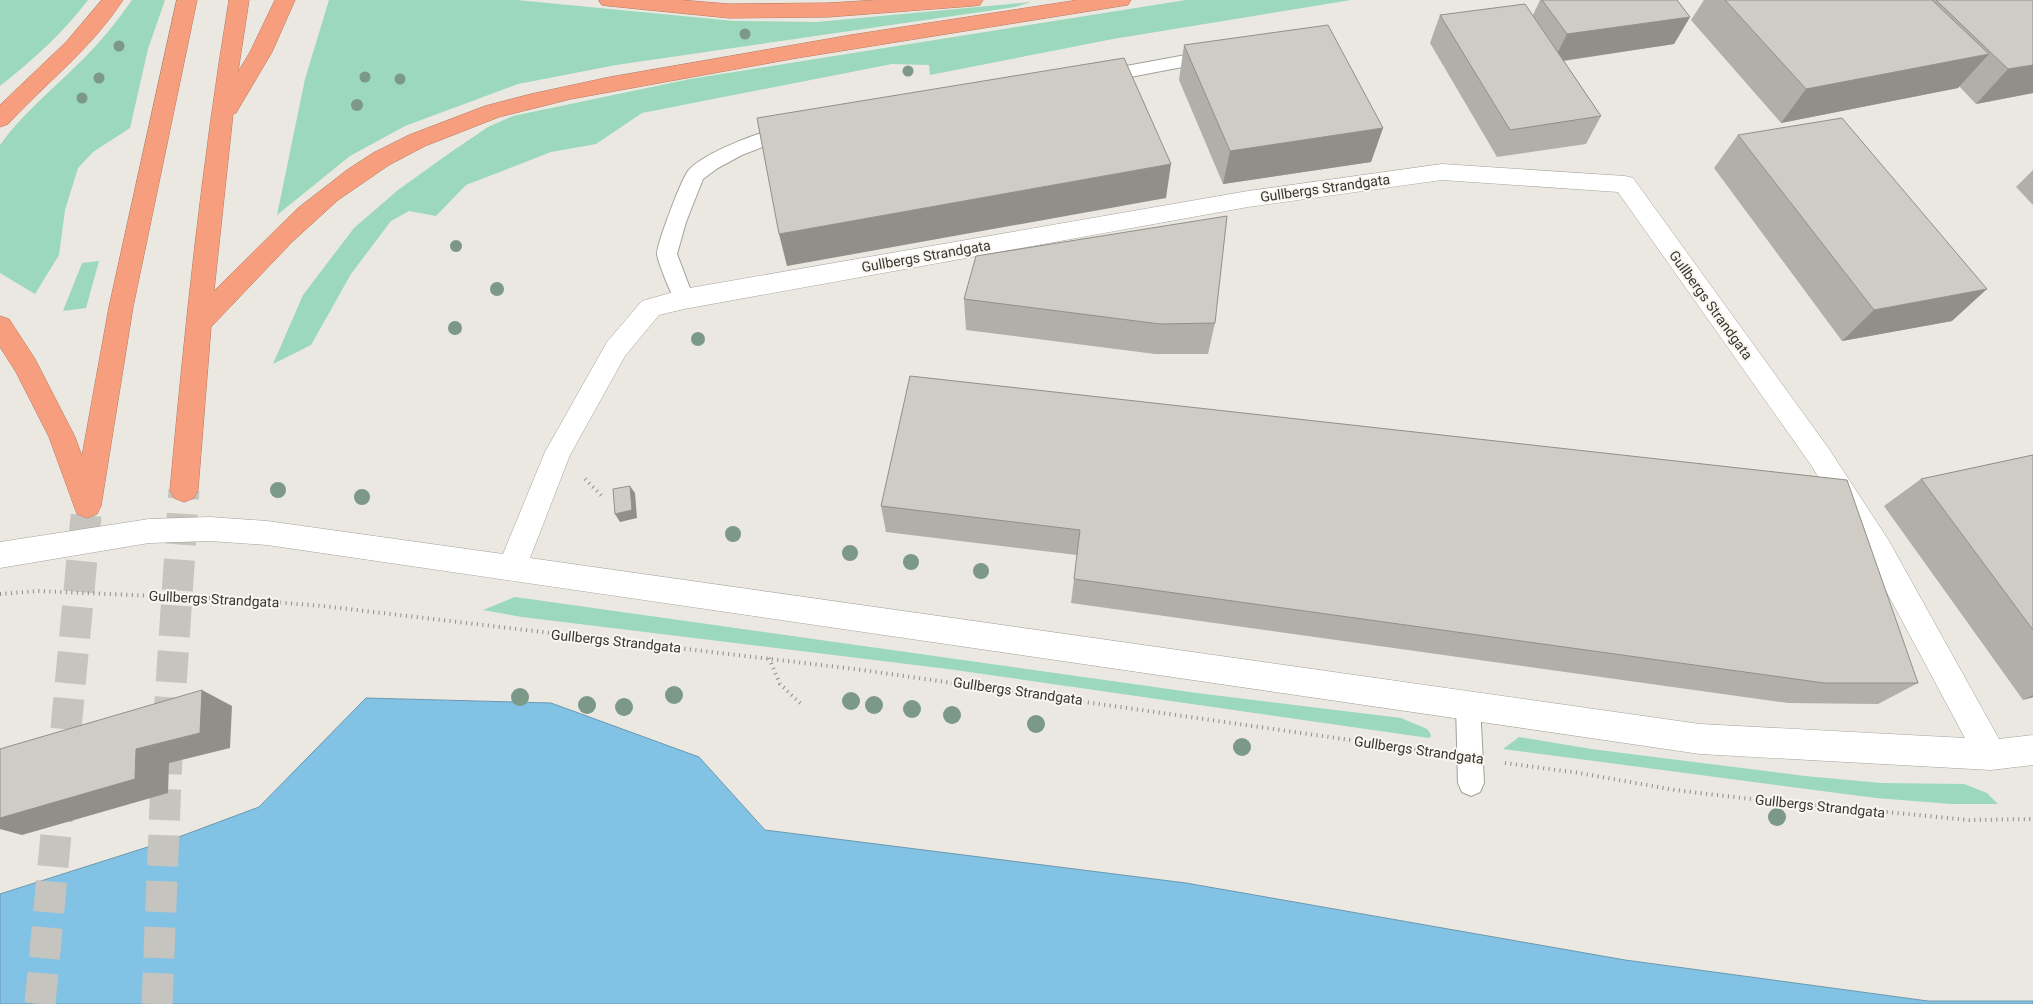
<svg xmlns="http://www.w3.org/2000/svg" width="2033" height="1004" font-family="Roboto,sans-serif">
<style>
.green{fill:#9bd8bc}
.water{fill:#82c2e4;stroke:#6c98af}
.lines{fill:none;stroke-linecap:round;stroke-linejoin:round}
.highway-tunnel{stroke:#c6c4be;stroke-width:31;stroke-dasharray:31 15;stroke-linecap:butt}
.lane-casing{stroke:#a2a19a;stroke-width:2}
.street-casing{stroke:#a2a19a;stroke-width:1}
.highway-casing{stroke:#b37a63;stroke-width:1}
.path{stroke:#8e8c88;stroke-width:4;stroke-dasharray:1 4.5;stroke-linecap:butt}
.lane{fill:#fff;fill-rule:evenodd}
.street{fill:#fff;fill-rule:evenodd}
.highway{fill:#f69e7d;fill-rule:evenodd}
.tree{fill:#7b9889}
.wall{fill:#b1afa9}
.shaded-wall{fill:#908f8a}
.building{fill:#ceccc5;stroke:#908f8a}
.labels{text-anchor:middle;dominant-baseline:central;stroke-width:4;stroke-linejoin:round;paint-order:stroke}
.street-label{font-size:14px;fill:#373633;stroke:#f8f6ee}
</style>
<rect width="100%" height="100%" fill="#eae8e1"/>
<path class="green" d="M0 0H88C63 33 33 60 0 86Z
M132 0H165L148 49 130 128 93 152 78 168 65 210 59 255 35 294 0 273V145C22 114 51 91 77 65 98 45 116 23 132 0Z
M329 0H517L734 21 817 22 1031 2 1015 7 616 65 518 84 405 126 350 156 277 215 305 79Z
M1186 0H1351L1113 39 930 75 929 65 892 64 642 113 596 144 551 152 466 185 436 216 409 211 391 221 351 274 311 345 273 364 303 295 354 228 398 190 451 152 488 127 513 116 690 79Z
M99 261 86 308 63 311 82 263Z
M515 597 1197 693 1401 718 1427 729 1430 733 1431 736 1429 738 948 669 522 617 483 610Z
M1519 737 1591 749 1805 776 1881 783 1964 784 1987 793 1998 804H1952L1876 798 1503 749Z"/>
<path class="water" d="M366 698 551 703 699 757 765 830 1186 883 1625 960 1928 1001H2033V1004H0V894L176 838 259 807Z"/>
<g class="lines">
<path class="highway-tunnel" d="M40 1004 87 506
M157 1004 168 731 184 490"/>
<defs>
<path id="lane" d="M1213 50 1219 52 1222 56 1219 60 1099 83 1093 81 1090 77 1093 73 1099 71Z
M789 126 795 128 798 132 795 136 781 140 742 155 718 168 703 179 686 222 677 254 694 299 691 305 684 307 677 305C672 296 658 263 657 254 657 244 681 180 688 171 704 152 764 130 789 126Z
M1468 692 1477 696 1480 704 1484 783 1480 792 1471 796 1462 792 1458 783 1456 704 1459 696Z"/>
<path id="street" d="M1442 164 1625 176 1633 178 1829 449 1889 541 1999 739 2033 735V765L1991 770 1700 754 267 545 210 541 149 543 0 568V542L149 519 210 517 267 521 503 554 545 452 607 342 642 301 684 289 1248 191ZM1442 180 1618 192 1811 465 1869 559 1965 738 1700 724 530 558 570 455 625 356 659 315 684 309 1248 207Z"/>
<path id="highway" d="M102 0H123C92 48 46 83 8 124L0 127V105L66 42Z
M177 0H197L133 307 101 506 97 514 87 518 77 514 49 437 16 372 0 347V316L9 319 35 359 75 437 82 456 109 307Z
M229 0H249L238 72 250 52 275 0H295L272 52 236 113 233 114 214 291 298 208 347 170 373 153 409 135 485 106 531 94 610 77 851 35 1078 0H1131L1128 5 1121 6 797 58 571 99 499 117 425 146 389 165 338 200 292 242 211 327 198 490 194 498 184 502 174 498 170 490C185 326 202 163 229 0Z
M599 0H680L729 4 828 3 878 0H983L980 5 973 6 828 17 729 18 609 6 602 5Z"/>
</defs>
<use href="#lane" class="lane-casing"/>
<use href="#street" class="street-casing"/>
<use href="#highway" class="highway-casing"/>
<path class="path" d="M585 479 602 496
M0 594 38 591 248 600 323 606 855 669 1434 752
M769 658 780 684 802 705
M1505 763 1579 773 1675 790 1742 798 1969 820 2033 819"/>
<use href="#lane" class="lane"/>
<use href="#street" class="street"/>
<use href="#highway" class="highway"/>
</g>
<g class="tree">
<circle cx="745" cy="34" r="5.5"/>
<circle cx="119" cy="46" r="5.5"/>
<circle cx="908" cy="71" r="5.5"/>
<circle cx="365" cy="77" r="5.5"/>
<circle cx="99" cy="78" r="5.5"/>
<circle cx="400" cy="79" r="5.5"/>
<circle cx="82" cy="98" r="5.5"/>
<circle cx="357" cy="105" r="6"/>
<circle cx="456" cy="246" r="6"/>
<circle cx="497" cy="289" r="7"/>
<circle cx="455" cy="328" r="7"/>
<circle cx="698" cy="339" r="7"/>
<circle cx="278" cy="490" r="8"/>
<circle cx="362" cy="497" r="8"/>
<circle cx="733" cy="534" r="8"/>
<circle cx="850" cy="553" r="8"/>
<circle cx="911" cy="562" r="8"/>
<circle cx="981" cy="571" r="8"/>
<circle cx="674" cy="695" r="9"/>
<circle cx="520" cy="697" r="9"/>
<circle cx="851" cy="701" r="9"/>
<circle cx="587" cy="705" r="9"/>
<circle cx="874" cy="705" r="9"/>
<circle cx="624" cy="707" r="9"/>
<circle cx="912" cy="709" r="9"/>
<circle cx="952" cy="715" r="9"/>
<circle cx="1036" cy="724" r="9"/>
<circle cx="1242" cy="747" r="9"/>
<circle cx="1777" cy="817" r="9"/>
</g>
<path class="wall" d="M1540 0H1677L1690 17 1674 44 1564 61 1601 116 1586 144 1497 157 1430 43 1440 15H1533Z
M1704 0H2033V93L1976 104 1959 86 1958 88 1781 123 1691 20Z
M1184 45 1383 128 1371 162 1223 184 1179 80Z
M1738 135 1952 321 1842 341 1714 168Z
M2033 170V205L2016 187Z
M964 299 1215 323 1208 354H1155L966 330Z
M910 376 1918 683 1878 704 1788 703 1071 603 1077 555 886 532 881 506Z
M2033 455V697L2023 700 1884 506 1921 479Z"/>
<path class="shaded-wall" d="M1690 17 1674 44 1553 62 1567 34Z
M1989 54 1958 88 1781 123 1806 89Z
M2033 65V93L1976 104 2008 69Z
M1383 128 1371 162 1223 184 1230 151Z
M1171 164 1166 198 787 266 779 234Z
M1987 289 1952 321 1842 341 1874 310Z
M630 486 635 493 637 518 620 522 615 514Z
M202 690 232 706 230 748 169 763 168 793 22 835 0 829V818L136 749Z
M2033 695V697L2023 700Z"/>
<path class="building" d="M1542 0H1677L1690 17 1567 34Z
M1725 0H1932L1989 54 1806 89Z
M1936 0H2033V65L2008 69Z
M1525 4 1601 116 1510 130 1440 15Z
M1328 25 1383 128 1230 151 1184 45Z
M1124 58 1171 164 779 234 757 118Z
M1842 118 1987 289 1874 310 1738 135Z
M1227 216 1215 323 1160 324 964 299 976 256Z
M910 376 1847 480 1918 683H1824L1074 579 1080 530 881 506Z
M2033 455V630L1921 479Z
M630 486 632 510 615 514 613 489Z
M202 690 200 733 136 749 135 779 0 818V749Z"/>
<g class="labels">
<g class="street-label">
<text transform="translate(1325 188) rotate(-8)">Gullbergs Strandgata</text>
<text transform="translate(926 256) rotate(-10)">Gullbergs Strandgata</text>
<text transform="translate(1711 305) rotate(54)">Gullbergs Strandgata</text>
<text transform="translate(214 599) rotate(3)">Gullbergs Strandgata</text>
<text transform="translate(616 641) rotate(6)">Gullbergs Strandgata</text>
<text transform="translate(1018 691) rotate(8)">Gullbergs Strandgata</text>
<text transform="translate(1419 750) rotate(8)">Gullbergs Strandgata</text>
<text transform="translate(1820 806) rotate(6)">Gullbergs Strandgata</text>
</g>
</g>
</svg>
